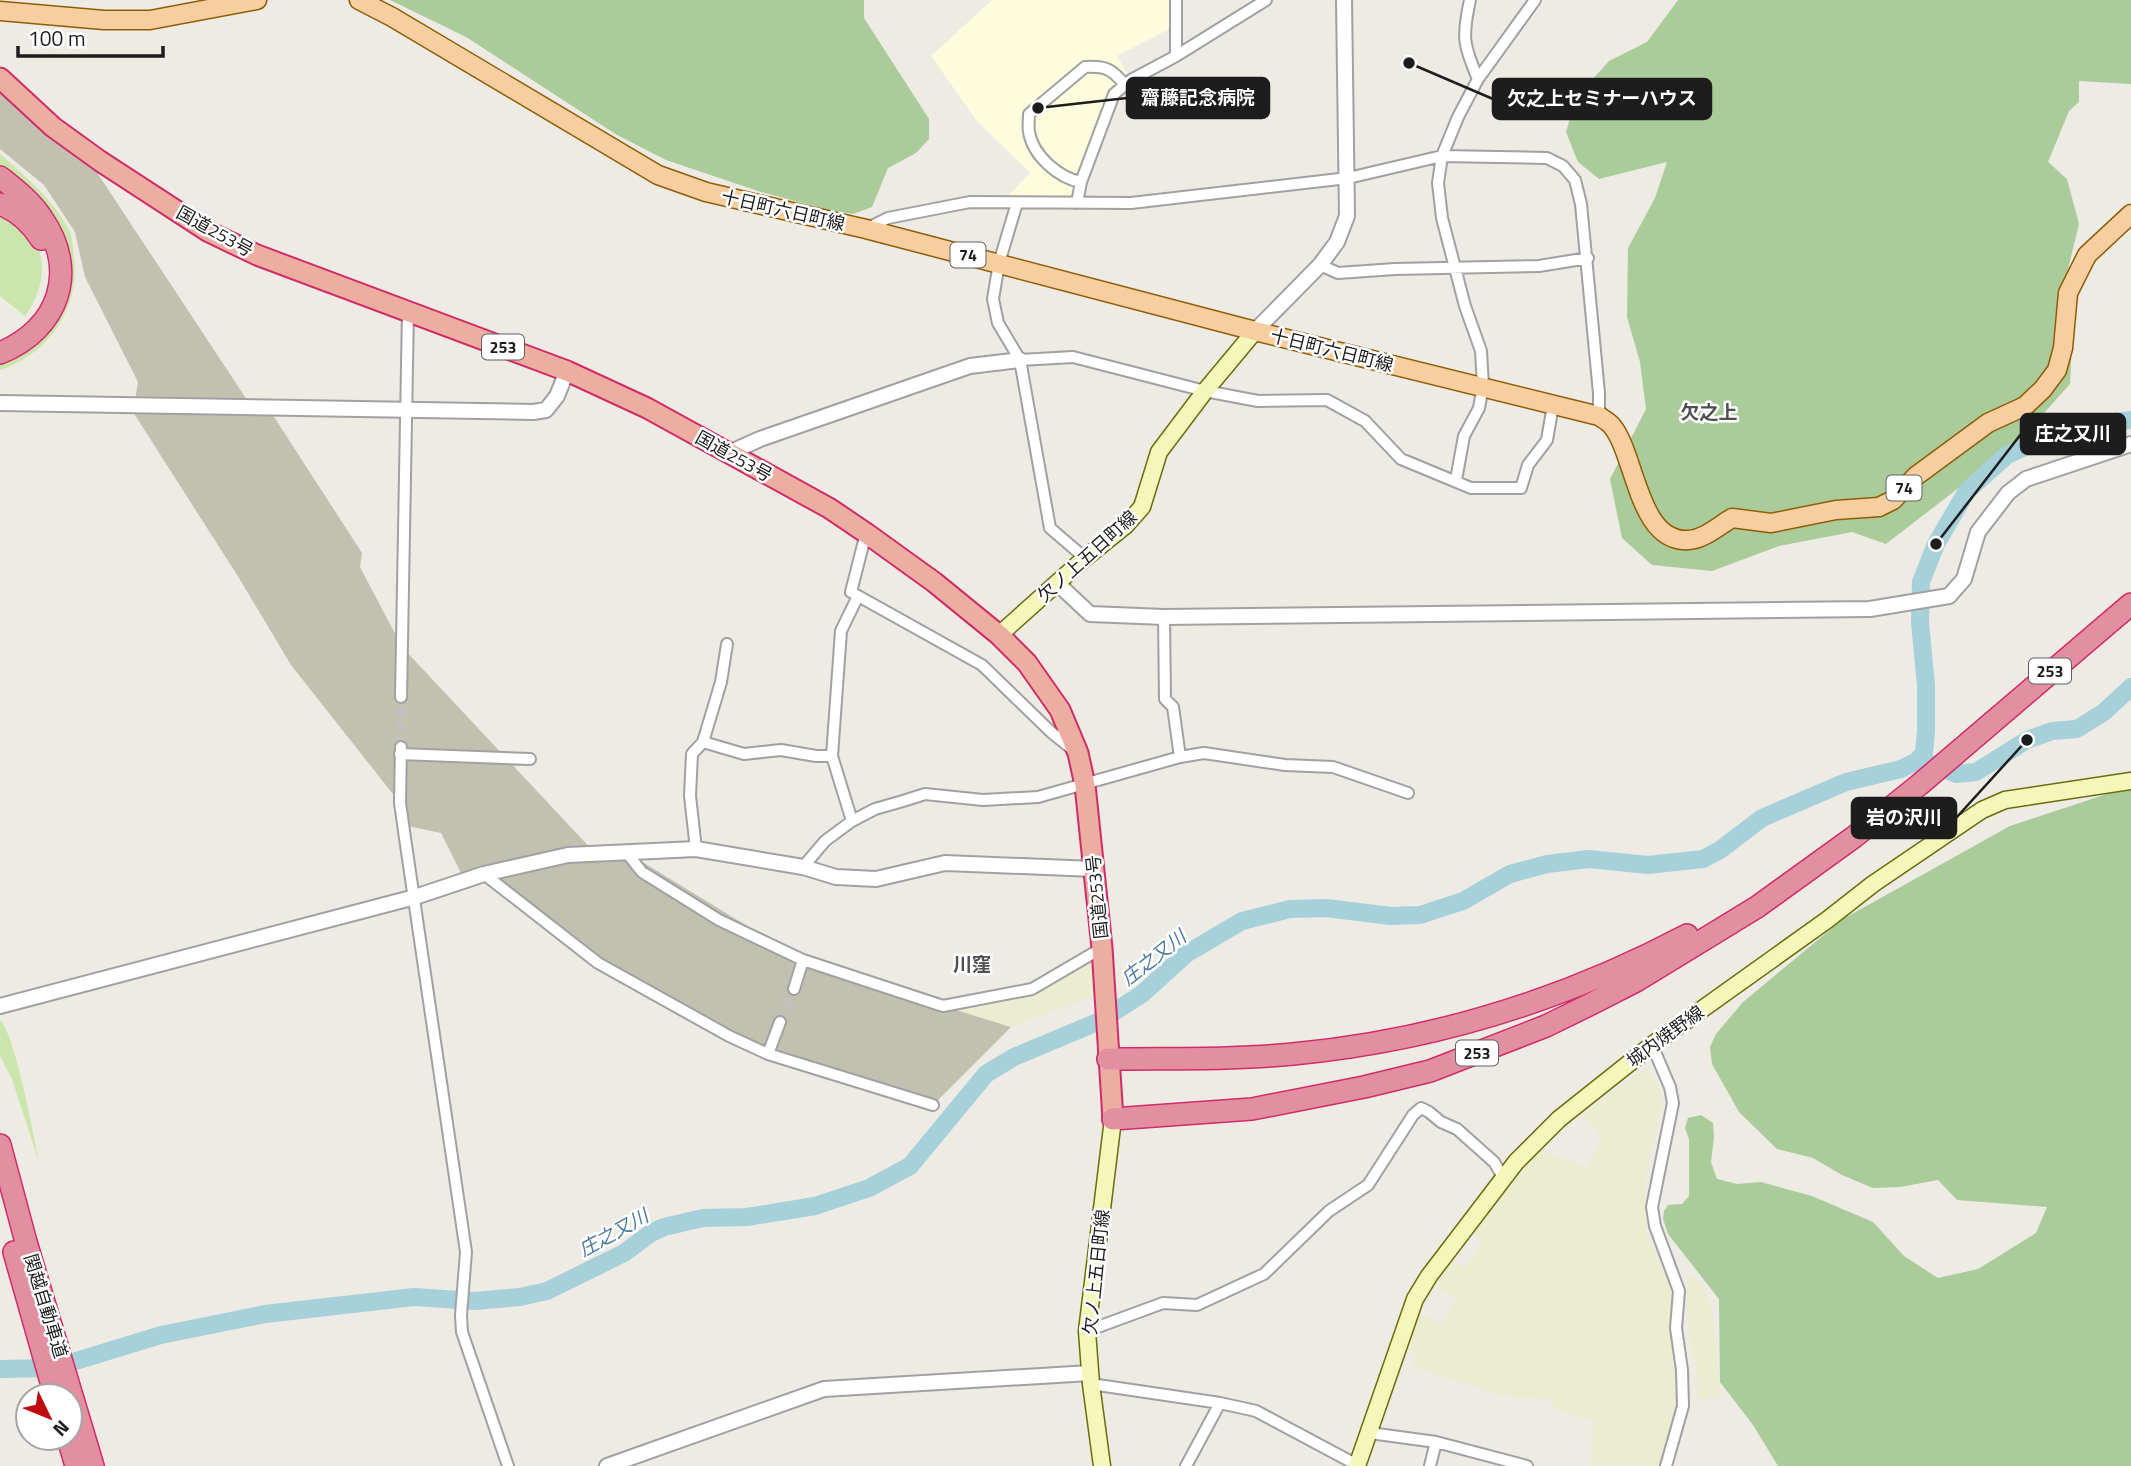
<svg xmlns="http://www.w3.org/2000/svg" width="2131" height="1466" font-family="'Titillium Web','Noto Sans JP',sans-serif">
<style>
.education{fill:#fdfcdd}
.construction{fill:#c2c1b0}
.farmland{fill:#ebecd0}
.grass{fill:#cae6ac}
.forest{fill:#aacc9a}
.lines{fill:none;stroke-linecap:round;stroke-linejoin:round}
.river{stroke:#a6d0da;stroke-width:18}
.minor-tunnel{stroke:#c4c1bc;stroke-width:10;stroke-dasharray:10 5;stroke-linecap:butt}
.minor-casing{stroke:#a1a1a1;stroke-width:14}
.tertiary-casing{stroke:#a1a1a1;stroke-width:18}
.secondary-casing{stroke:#686f0a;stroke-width:19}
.primary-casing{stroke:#905d07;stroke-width:21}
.trunk-casing{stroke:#d12c6a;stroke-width:23}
.motorway-casing{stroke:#d12c6a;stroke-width:24}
.minor{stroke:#fff;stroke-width:10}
.tertiary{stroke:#fff;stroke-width:14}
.secondary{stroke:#f5f6b9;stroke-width:16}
.primary{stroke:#f7ce9f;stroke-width:18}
.trunk{stroke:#ecaea0;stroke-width:19}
.motorway{stroke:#e28fa1;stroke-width:21}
.labels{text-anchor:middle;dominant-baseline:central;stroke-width:5;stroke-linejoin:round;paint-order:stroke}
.shield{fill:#fff;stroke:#616161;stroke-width:2}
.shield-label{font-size:16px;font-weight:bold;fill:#1d1d1d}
.street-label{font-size:18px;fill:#1d1d1d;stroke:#fff}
.neighbourhood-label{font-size:19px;font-weight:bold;fill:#505050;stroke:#fff}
.water-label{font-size:19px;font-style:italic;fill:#4b7aa0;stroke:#fff}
.leader{fill:none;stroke:#1d1d1d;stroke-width:2.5}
.callout-dot{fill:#1d1d1d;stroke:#fff;stroke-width:2.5}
.callout{fill:#1d1d1d;stroke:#1d1d1d;stroke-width:2.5}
.callout-label{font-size:19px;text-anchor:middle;font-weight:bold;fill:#fff}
</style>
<rect width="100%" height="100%" fill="#eeeae4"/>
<path class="education" d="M992 0H1176L1175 26 1117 56 1131 80 1114 94 1077 203H1001L1030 173 977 121 931 56Z"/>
<path class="construction" d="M0 92 46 135 96 171 251 406H267L362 553 360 567 402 647 595 853 626 852 803 960 1011 1027 933 1105 768 1054 598 963 484 874 465 881 441 833 403 825 400 803 291 665 239 578 133 412 138 382 85 277 75 232 44 185 0 149Z"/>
<path class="farmland" d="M1102 948 1104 992 1011 1027 943 1006 1032 989Z
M1646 1068 1656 1082 1663 1100 1645 1179 1646 1233 1672 1290 1670 1327 1677 1380 1674 1413 1658 1466H1590L1594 1421 1553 1408 1554 1398 1508 1397 1413 1367 1416 1353 1403 1348 1417 1312 1442 1325 1456 1299 1435 1287 1450 1262 1467 1267 1482 1241 1471 1233 1507 1184 1538 1149 1587 1168 1602 1138 1582 1115Z
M1694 1276 1704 1287 1712 1311 1721 1398H1697L1698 1378 1688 1327 1687 1277Z"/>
<path class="grass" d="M0 154C26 177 53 199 69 230 73 239 73 248 74 257 80 308 49 354 0 370V361L67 280 0 168Z
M0 212C9 219 24 226 31 235 50 261 42 292 25 316L0 296Z
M0 1020C16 1038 33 1133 39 1162L12 1079 0 1056Z"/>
<path class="forest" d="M390 0H864V18L929 119V139L916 153 888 168 872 207 853 214 829 210 761 192 666 160 617 135 466 37Z
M1678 0H2131V84L2079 81V102L2069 111 2048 162 2067 179 2079 224 2059 306 2072 343 2070 384 2018 442 1886 544 1852 532 1779 546 1712 571 1652 565 1622 538 1610 479 1646 409 1640 362 1627 317 1628 248 1655 198 1667 162 1599 179 1578 162 1566 132 1576 98 1609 61 1647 42Z
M2131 786V1466H1778L1753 1425 1720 1382 1719 1299 1668 1234 1663 1219 1664 1211 1668 1205 1682 1204 1689 1196V1139L1685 1128 1688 1118 1701 1115 1713 1123 1714 1137 1711 1162 1717 1179 1737 1184 1761 1182 1812 1196 1873 1222 1904 1256 1938 1278 1978 1269 2036 1233 2047 1207 1957 1200 1938 1180 1900 1187 1873 1188 1842 1175 1813 1158 1777 1149 1739 1112 1712 1064 1710 1047 1716 1034 1743 1002 1843 919 2010 826Z"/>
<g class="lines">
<path class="river" d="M1931 764 1956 774 1976 772 2027 740 2052 731 2077 729 2104 712 2131 687
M0 1369 53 1368 161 1335 265 1314 414 1297 475 1301 520 1297 547 1291 624 1253 651 1233 664 1227 703 1218 747 1217 815 1206 869 1188 910 1166 986 1074 1014 1057 1100 1021 1142 994 1186 954 1242 921 1290 909 1326 908 1391 916 1420 915 1463 901 1510 874 1547 864 1589 859 1648 865 1703 859 1720 850 1762 818 1846 782 1901 769 1917 761 1924 753 1926 731V685L1920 623 1921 582 1936 544 1967 491 2007 455 2036 442 2116 422 2131 420"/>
<path class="minor-tunnel" d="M401 747V697
M780 1022 794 989"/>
<defs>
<path id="minor" d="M1176 0V56
M1470 0C1462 37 1463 44 1478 79
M1081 182C1059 178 1033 156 1029 132 1028 127 1029 120 1029 114L1085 67C1106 66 1112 69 1125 85
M1017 203 999 263 993 299 998 323 1020 360 1050 528 1085 558
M1077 203 1081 182 1114 94 1131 80 1176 56 1266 0
M866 229 888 218 970 202 1131 203 1348 178 1442 156 1547 158 1563 166 1575 180 1581 204 1599 393V416
M1320 265 1338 273 1395 269 1539 266 1588 258
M1020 360 1073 357 1205 391 1258 401 1327 400 1365 421 1401 459 1471 488H1521L1528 465 1547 440 1553 405
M1456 480 1464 436 1479 408 1483 386 1481 351 1465 306 1442 218 1438 183 1442 156 1458 117 1478 79 1535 0
M866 533 851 592 982 665 1051 732 1071 748
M1164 617 1165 699 1173 707 1180 757
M401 697 408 311
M703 742 721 682 727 644
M401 747 400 803 405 838 466 1252 461 1315 462 1332 508 1466
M400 754 530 759
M852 821 832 756 841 631 858 596
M696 849 690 796 692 754 703 742 744 754 781 750 816 756H832
M626 852 642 872 719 920 803 960 943 1006 1032 989 1102 948
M803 867 825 841 852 821 875 809 903 801 925 794 983 800 1038 797 1180 757 1204 753 1285 765 1333 767 1408 793
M484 874 598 963 729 1036 768 1054 933 1105
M794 989 803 960
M1652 1045 1670 1087 1673 1103 1652 1207 1655 1226 1679 1291 1676 1328 1682 1370 1683 1406 1666 1466
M768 1054 780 1022
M1087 1331 1163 1303 1197 1305 1264 1274 1329 1211 1368 1185 1413 1115 1421 1108 1429 1112 1441 1122 1457 1129 1494 1162 1503 1177
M1091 1384 1220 1403 1256 1411 1357 1465
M1370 1433 1436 1442 1527 1466
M1186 1466 1220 1403
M1430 1466 1436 1442"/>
<path id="tertiary" d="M1255 331 1320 265 1337 242 1347 216 1344 0
M0 403 533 412 546 410 557 396 567 371
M729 453 760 439 970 366 1020 360
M1057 583 1090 614 1164 617 1870 609 1949 596 1964 579 1978 532 2008 493 2026 479 2131 444
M0 1006 415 897 484 874 568 855 696 849 803 867 836 877 876 879 945 863 1094 869
M607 1466 824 1389 1090 1373"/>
<path id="secondary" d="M999 635 1085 558 1126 525 1142 507 1159 452 1205 391 1255 331
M1102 1466 1091 1384 1087 1331 1113 1119
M1357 1466 1415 1299 1429 1276 1516 1162 1559 1119 1652 1045 1827 920 1873 884 1982 810 2005 800 2131 781"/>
<path id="primary" d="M359 0 392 17 658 175 706 192 866 229 1255 331 1599 416C1603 419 1609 422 1612 426 1636 455 1638 544 1689 540 1704 539 1719 526 1732 518L1771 523 1836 510 1879 507 1893 500 1916 476 1988 423 2025 406 2043 389 2057 370 2063 348 2068 293 2087 255 2131 214
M0 11 104 20H150L257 0"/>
<path id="trunk" d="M0 78 53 127 100 161 209 232 257 255 567 371 647 408 829 508 866 533 934 582 999 635 1027 663 1060 710 1078 753 1085 785 1102 948 1113 1119"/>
<path id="motorway" d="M0 177C15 189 31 201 42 218 79 271 59 329 0 353
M0 204C18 211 31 223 41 239
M1108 1059C1169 1058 1232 1060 1293 1054 1432 1041 1564 1000 1687 935
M1113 1119 1252 1109 1364 1087 1430 1071 1546 1026 1591 1004 1636 981 1757 907 1854 837 1919 785 2131 604
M0 1145 26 1242 93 1466
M14 1252 55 1396
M68 1438 76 1466"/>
</defs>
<use href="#minor" class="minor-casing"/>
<use href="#tertiary" class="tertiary-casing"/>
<use href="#secondary" class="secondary-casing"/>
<use href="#primary" class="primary-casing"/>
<use href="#trunk" class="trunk-casing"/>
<use href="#motorway" class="motorway-casing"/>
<use href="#minor" class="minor"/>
<use href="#tertiary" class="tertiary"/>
<use href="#secondary" class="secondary"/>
<use href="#primary" class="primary"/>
<use href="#trunk" class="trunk"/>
<use href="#motorway" class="motorway"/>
</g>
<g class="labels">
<g class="shield">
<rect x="950.5" y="242.5" width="35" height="25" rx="5"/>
<rect x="482" y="334.5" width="42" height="25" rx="5"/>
<rect x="1886.5" y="475.5" width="35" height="25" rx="5"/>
<rect x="2029" y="658.5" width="42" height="25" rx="5"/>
<rect x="1456" y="1040.5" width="42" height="25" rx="5"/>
</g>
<g class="shield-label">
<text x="968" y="255">74</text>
<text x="503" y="347">253</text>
<text x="1904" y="488">74</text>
<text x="2050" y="671">253</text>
<text x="1477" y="1053">253</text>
</g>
<g class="street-label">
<text transform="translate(783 210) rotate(13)">十日町六日町線</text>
<text transform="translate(215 231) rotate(29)">国道253号</text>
<text transform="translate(1332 350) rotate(14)">十日町六日町線</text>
<text transform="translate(734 456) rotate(29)">国道253号</text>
<text transform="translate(1087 556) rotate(-42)">欠ノ上五日町線</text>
<text transform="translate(1097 897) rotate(-96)">国道253号</text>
<text transform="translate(1665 1036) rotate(-36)">城内焼野線</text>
<text transform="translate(1096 1272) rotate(-84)">欠ノ上五日町線</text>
<text transform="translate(46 1306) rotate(73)">関越自動車道</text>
</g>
<g class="neighbourhood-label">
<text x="1709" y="411">欠之上</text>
<text x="972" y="963">川窪</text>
</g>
<g class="water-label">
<text transform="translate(1153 957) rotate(-38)">庄之又川</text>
<text transform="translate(613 1232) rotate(-29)">庄之又川</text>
</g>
</g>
<path class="leader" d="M1038 108L1127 98M1409 63L1493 99M1936 544L2021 434M2027 740L1956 818"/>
<g class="callout-dot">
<circle cx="1038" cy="108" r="7"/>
<circle cx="1409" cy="63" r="7"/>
<circle cx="1936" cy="544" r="7"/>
<circle cx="2027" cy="740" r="7"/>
</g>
<g class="callout">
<rect x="1127" y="78" width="142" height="40" rx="7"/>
<rect x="1493" y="79" width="218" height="40" rx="7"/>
<rect x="2021" y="414" width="104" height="40" rx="7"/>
<rect x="1852" y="798" width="104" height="40" rx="7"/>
</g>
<g class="callout-label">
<text x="1198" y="104">齋藤記念病院</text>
<text x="1602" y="105">欠之上セミナーハウス</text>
<text x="2073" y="440">庄之又川</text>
<text x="1904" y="824">岩の沢川</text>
</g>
<g transform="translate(49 1417) rotate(133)"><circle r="33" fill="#ffffff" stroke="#a5a5a5" stroke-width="2"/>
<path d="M0-5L12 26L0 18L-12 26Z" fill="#c10910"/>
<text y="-10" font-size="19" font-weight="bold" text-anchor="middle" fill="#1d1d1d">N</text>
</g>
<path d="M18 46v10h145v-10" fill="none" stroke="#1d1d1d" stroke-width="3.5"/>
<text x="28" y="46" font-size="21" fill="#1d1d1d" stroke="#ffffff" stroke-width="5" paint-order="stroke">100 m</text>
</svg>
